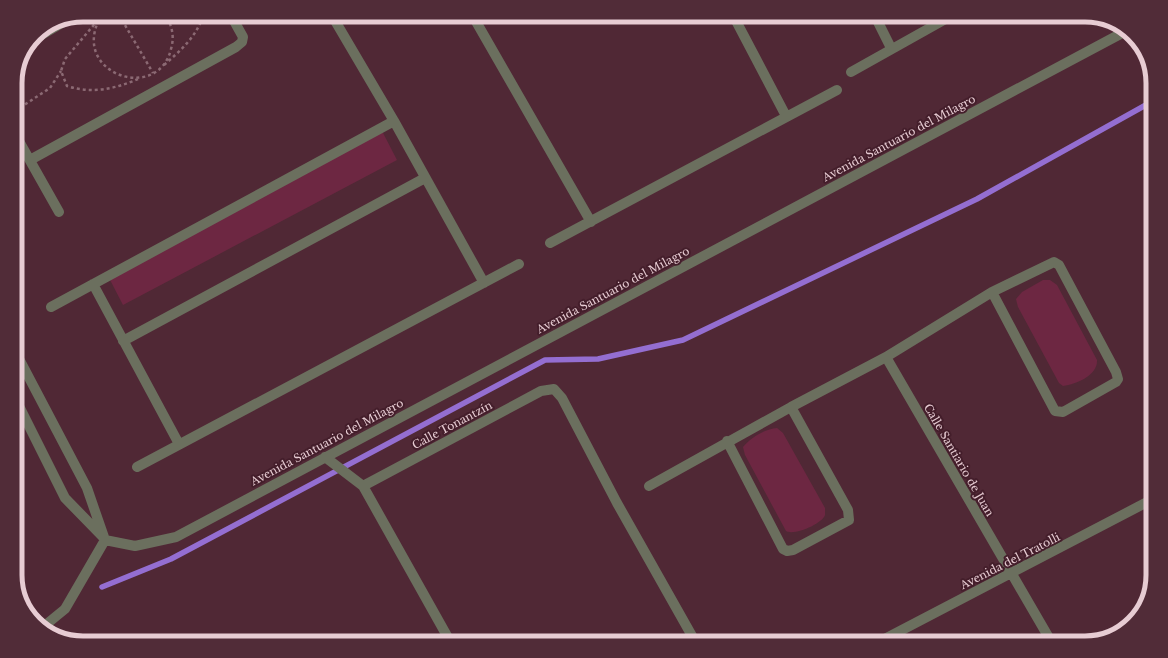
<svg xmlns="http://www.w3.org/2000/svg" width="1168" height="658" font-family="'Libre Baskerville',serif">
<style>
.green{fill:#6d2742}
.lines{fill:none;stroke-linecap:round;stroke-linejoin:round}
.stream{stroke:#946ed1;stroke-width:5.5}
.path{stroke:#8b6973;stroke-width:2.5;stroke-dasharray:3 3;stroke-linecap:butt}
.minor{stroke:#6b6f5e;stroke-width:10}
.labels{text-anchor:middle;dominant-baseline:central;stroke-width:4;stroke-linejoin:round;paint-order:stroke}
.street-label{font-size:11px;fill:#e7ccd3;stroke:#441e2b}
.rim{fill:none;stroke:#e7ccd3;stroke-width:5}
</style>
<rect width="100%" height="100%" fill="#502835"/>
<path class="green" d="M382 131 397 160 123 305 108 276Z
M1043 280H1050L1057 285 1097 360C1098 375 1077 384 1063 386L1059 383 1018 307 1016 299 1022 292Z
M777 428 783 433 825 508C825 510 825 512 825 515 822 524 794 536 786 531L745 455 743 447C751 437 765 429 777 428Z"/>
<g class="lines">
<path class="stream" d="M102 587 171 559 545 360 598 359 683 340 977 199 1153 101"/>
<path class="path" d="M98 20 65 59 61 71 67 86C92 94 115 89 138 79
M99 20C72 74 158 103 171 49 174 39 173 29 168 20
M122 20 153 73
M164 65C180 51 194 39 202 19
M15 111 50 88 61 71"/>
<path class="minor" d="M875 16 891 48
M734 17 786 116
M474 18 591 222
M334 19 394 121 484 283
M33 40 67 20
M851 72 951 16
M15 134 59 212
M30 160 236 47 242 42 243 37 233 19
M550 243 837 90
M93 284 179 444
M51 307 394 121
M123 341 425 178
M15 351 87 488 105 540 65 609 43 627
M886 357 992 292 1054 262 1059 265 1116 372 1118 379 1116 382 1063 412 1055 411 992 292
M15 398 65 498 103 537
M727 441 783 549 787 551 793 550 849 520 848 510 791 407
M325 457 363 486 451 643
M137 467 519 264
M363 486 541 391 554 389 562 398 617 503 696 643
M649 486 791 407 886 357 1052 643
M105 540 135 546 176 537 1126 31
M877 643 1153 499"/>
</g>
<g class="labels">
<g class="street-label">
<text transform="translate(899 138) rotate(-28)">Avenida Santuario del Milagro</text>
<text transform="translate(613 290) rotate(-28)">Avenida Santuario del Milagro</text>
<text transform="translate(452 425) rotate(-28)">Calle Tonantzín</text>
<text transform="translate(327 442) rotate(-28)">Avenida Santuario del Milagro</text>
<text transform="translate(959 460) rotate(60)">Calle Santiario de Juan</text>
<text transform="translate(1010 561) rotate(-27)">Avenida del Tratolli</text>
</g>
</g>
<path d="M0 0H1168V658H0ZM83 22H1085A61 61 0 0 1 1146 83V575A61 61 0 0 1 1085 636H83A61 61 0 0 1 22 575V83A61 61 0 0 1 83 22Z" fill="#512c38" fill-rule="evenodd"/>
<path class="rim" d="M83 22H1085A61 61 0 0 1 1146 83V575A61 61 0 0 1 1085 636H83A61 61 0 0 1 22 575V83A61 61 0 0 1 83 22Z"/>
</svg>
